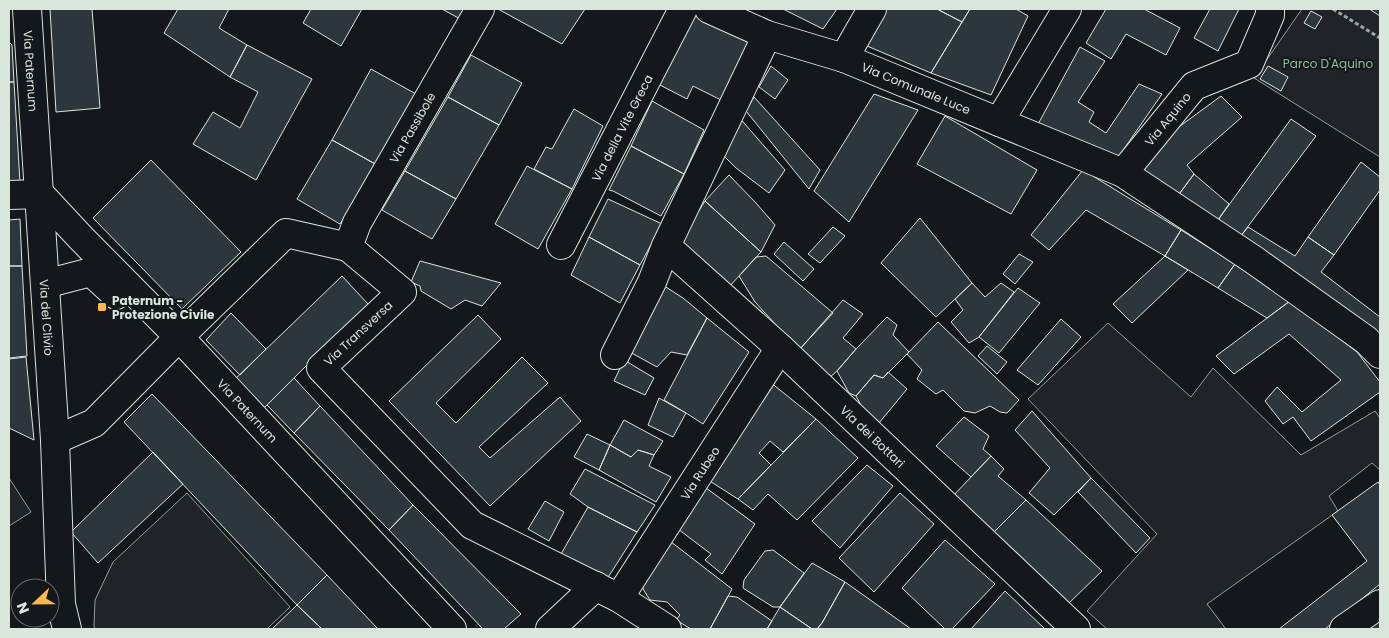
<svg xmlns="http://www.w3.org/2000/svg" width="1389" height="638" font-family="Poppins,sans-serif">
<style>
.green{fill:#202428;stroke:#939e99}
.building{fill:#2c363c;stroke:#d8e6dc}
.lines{fill:none;stroke-linecap:round;stroke-linejoin:round}
.minor-casing{stroke:#d8e6dc;stroke-width:30}
.path{stroke:#9da8a2;stroke-width:3;stroke-dasharray:4 2.5;stroke-linecap:butt}
.minor{stroke:#14181c;stroke-width:28}
.poi-dot{fill:#ffb74d;stroke:#14181c;stroke-width:2}
.labels{text-anchor:middle;dominant-baseline:central;stroke-width:4;stroke-linejoin:round;paint-order:stroke}
.park-label{font-size:12px;fill:#8ac095;stroke:#14181c}
.street-label{font-size:12px;fill:#d8e6dc;stroke:#14181c}
.poi-label{font-size:12px;font-weight:bold;fill:#d8e6dc;stroke:#14181c;text-anchor:start}
</style>
<rect width="100%" height="100%" fill="#14181c"/>
<path class="green" d="M1302 9H1380V157L1254 78Z
M1108 323 1191 397 1213 368 1301 455 1375 411 1380 418V470L1372 463 1329 496 1338 511 1207 604 1226 629H1107L1087 611 1157 534 1028 399Z
M9 478 31 512 9 526Z
M187 493 290 607 267 629H96L94 627 95 600 113 562Z"/>
<path class="building" d="M50 9H92L100 108 56 112Z
M178 9H229L219 28 247 45 230 77 164 33Z
M311 9H362L341 46 303 23Z
M442 9H468L462 20Z
M498 9H585L562 44Z
M783 9H837L823 29Z
M886 9H937L962 22 931 73 867 46Z
M937 9H970L962 22Z
M970 9H1016L1028 16 991 95 931 73Z
M1106 9H1144L1180 28 1166 55 1126 34 1111 59 1086 43Z
M1210 9H1239L1218 51 1194 38Z
M1369 9H1380V16Z
M1311 11 1322 17 1315 29 1304 23Z
M695 13 759 48 725 102 693 86 687 99 658 84Z
M9 42 12 45 14 82H9Z
M247 45 312 79 256 180 193 144 213 112 240 128 258 92 230 77Z
M1080 47 1105 61 1078 102 1094 112 1089 122 1106 133 1139 84 1162 94 1117 159 1037 126Z
M471 55 522 83 499 125 448 97Z
M771 66 788 80 775 99 759 87Z
M1268 66 1288 77 1281 91 1260 79Z
M371 69 416 94 377 165 332 140Z
M9 82H14L20 183H9Z
M874 94 918 110 849 222 814 191Z
M1221 96 1242 117 1187 165 1194 174 1177 197 1143 170 1172 132Z
M448 97 499 125 456 199 405 171Z
M754 97 820 170 809 189 746 111Z
M652 101 704 130 684 174 631 146Z
M574 109 603 126 572 189 534 169 546 147 552 149Z
M737 115 785 170 769 193 736 168 718 150Z
M945 116 1037 170 1011 214 917 164Z
M1291 119 1316 136 1237 241 1213 227Z
M332 140 377 165 340 224 297 199Z
M631 146 684 174 661 216 613 191 609 190Z
M151 160 241 252 182 309 93 218Z
M1361 162 1380 177V190L1334 255 1308 237Z
M527 166 572 189 538 249 495 224Z
M1083 170 1181 230 1165 256 1086 210 1049 250 1031 235Z
M405 171 456 199 432 239 382 210Z
M1194 174 1229 204 1213 227 1177 197Z
M729 175 756 203 775 225 761 252 705 201Z
M608 199 662 224 640 265 589 237Z
M705 201 761 252 729 287 679 242Z
M920 218 972 283 936 317 881 263Z
M20 219 22 266H9V220Z
M833 227 845 236 820 263 808 254Z
M1248 227 1295 256 1308 237 1334 255 1321 272 1380 317V338L1237 241Z
M1181 230 1235 264 1218 288 1165 256Z
M589 237 640 265 620 303 571 275Z
M784 242 814 269 803 281 774 254Z
M1019 254 1033 262 1015 284 1003 274Z
M766 256 833 313 799 350 755 302 739 276 756 257Z
M1165 256 1188 270 1132 323 1113 304Z
M420 261 501 283 482 306 465 300 451 309 421 291 420 286 411 282Z
M1235 264 1290 301 1267 318 1218 288Z
M9 266H22L27 356 9 358Z
M342 276 368 304 259 413 231 383Z
M658 282 683 298 707 318 687 355 671 352 657 367 628 351Z
M972 283 985 297 1001 283 1014 292 979 337 969 343 951 322 963 310 955 299Z
M1018 288 1040 303 999 353 979 337Z
M843 300 863 314 843 338 856 349 837 371 828 379 799 350Z
M1290 301 1357 352 1380 382V392L1311 441 1293 417 1283 424 1265 401 1277 387 1302 412 1341 380 1289 334 1234 374 1216 356Z
M231 313 266 349 240 375 206 340Z
M478 315 501 339 436 403 456 423 522 357 548 383 479 447 490 458 560 397 581 421 490 506 389 401Z
M887 317 897 325 893 335 909 352 883 378 874 375 856 396 849 393 837 371 856 349Z
M707 318 749 352 703 424 686 413 664 400Z
M1061 319 1081 337 1038 385 1017 370Z
M938 322 1019 400 1007 413 1000 412 990 406 975 413 964 411 943 390 936 394 917 379 922 370 907 354Z
M987 346 1007 362 997 374 978 356Z
M26 357 34 440 9 428V359Z
M624 360 654 378 645 395 614 381Z
M888 372 907 389 879 423 864 411 856 396 874 375 883 378Z
M294 378 320 406 294 433 267 405Z
M770 382 816 419 783 452 770 441 759 453 771 465 738 499 705 478Z
M152 394 327 575 297 605 124 422Z
M659 398 686 413 673 437 648 425Z
M320 406 413 505 389 530 294 433Z
M1032 411 1091 478 1054 515 1029 493 1050 468 1015 430Z
M964 417 989 436 983 449 991 456 971 477 936 446Z
M816 419 858 458 797 520 768 494 753 510 738 499Z
M624 420 663 441 654 455 638 450 631 457 610 445Z
M587 434 610 445 599 470 574 457Z
M610 445 631 457 638 450 654 455 649 466 671 477 656 502 599 470Z
M153 452 183 484 98 563 71 532Z
M991 456 1004 469 998 476 1026 500 991 535 952 497Z
M867 465 893 486 840 548 812 521Z
M585 469 655 505 637 532 588 507 570 494Z
M1091 478 1150 538 1136 553 1078 492Z
M1378 482 1380 485V584L1325 629H1279L1367 561 1332 515Z
M702 485 755 524 722 574 705 560 711 554 674 526Z
M900 493 934 524 874 592 839 558Z
M1026 500 1102 571 1067 605 991 535Z
M545 501 564 512 549 541 528 529Z
M413 505 521 614 504 629H483L389 530Z
M588 507 637 532 607 579 561 554Z
M666 538 732 589 710 629H691L676 620 680 615 667 602 650 600 643 589V580Z
M945 540 995 584 952 629H945L902 588Z
M773 550 804 573 780 607H773L743 588 744 580 765 551Z
M812 563 845 582 822 623 817 629H812L780 607Z
M327 575 378 629H322L297 605Z
M845 582 911 629H817L822 623Z
M1005 591 1045 629H971Z
M728 596 737 597 772 621 767 629H710Z
M297 605 322 629H272Z
M780 607 812 629H767Z
M1380 619V629H1367Z"/>
<g class="lines">
<defs>
<g id="minor">
<path id="s1" d="M27 9 55 440 61 604 67 629"/>
<path id="s2" d="M709 9 767 35 844 58 1123 173 1254 260 1366 340 1380 354"/>
<path id="s3" d="M767 35 666 246 780 348 1076 629"/>
<path d="M844 58 872 9"/>
<path d="M999 122 1067 9"/>
<path id="s4" d="M1123 173 1194 86 1249 64 1270 15V9"/>
<path id="s5" d="M40 194 81 238 179 337 452 629"/>
<path d="M9 195 40 194"/>
<path id="s6" d="M561 245 683 9"/>
<path id="s7" d="M348 247 357 223 480 9"/>
<path d="M45 284 91 272 116 295"/>
<path d="M615 355 652 282 666 246"/>
<path d="M55 440 94 423 179 337 286 233 348 247 402 292 321 368 472 525 619 598 667 629"/>
<path id="s8" d="M619 598 780 348"/>
<path d="M550 629 596 586"/>
<path d="M1344 629 1380 604"/>
</g>
</defs>
<use href="#minor" class="minor-casing"/>
<path class="path" d="M1333 9 1380 38"/>
<use href="#minor" class="minor"/>
</g>
<rect class="poi-dot" x="97" y="302" width="10" height="10" rx="2.5"/>
<g class="labels">
<g class="park-label">
<text x="1328" y="63">Parco D'Aquino</text>
</g>
<g class="street-label">
<text stroke="none"><textPath href="#s1" startOffset="62">Via Paternum</textPath></text>
<text stroke="none"><textPath href="#s2" startOffset="222">Via Comunale Luce</textPath></text>
<text stroke="none"><textPath href="#s4" startOffset="70">Via Aquino</textPath></text>
<text stroke="none"><textPath href="#s7" startOffset="136">Via Passibole</textPath></text>
<text stroke="none"><textPath href="#s6" startOffset="132">Via della Vite Greca</textPath></text>
<text stroke="none"><textPath href="#s1" startOffset="309">Via del Clivio</textPath></text>
<text transform="translate(358 333) rotate(-43)">Via Transversa</text>
<text stroke="none"><textPath href="#s5" startOffset="300">Via Paternum</textPath></text>
<text stroke="none"><textPath href="#s3" startOffset="515">Via dei Bottari</textPath></text>
<text stroke="none"><textPath href="#s8" startOffset="149">Via Rubeo</textPath></text>
</g>
<g class="poi-label">
<text x="112" y="300">Paternum -<tspan x="112" dy="14">Protezione Civile</tspan></text>
</g>
</g>
<rect width="1389" height="638" fill="none" stroke="#d8e6dc" stroke-width="20"/>
<g transform="translate(35 603) rotate(248)"><circle r="24" fill="#14181c" stroke="#626a69"/>
<path d="M0-4L9 19L0 12L-9 19Z" fill="#ffb74d"/>
<text y="-8" font-size="14" font-weight="bold" text-anchor="middle" fill="#d8e6dc">N</text>
</g>
</svg>
